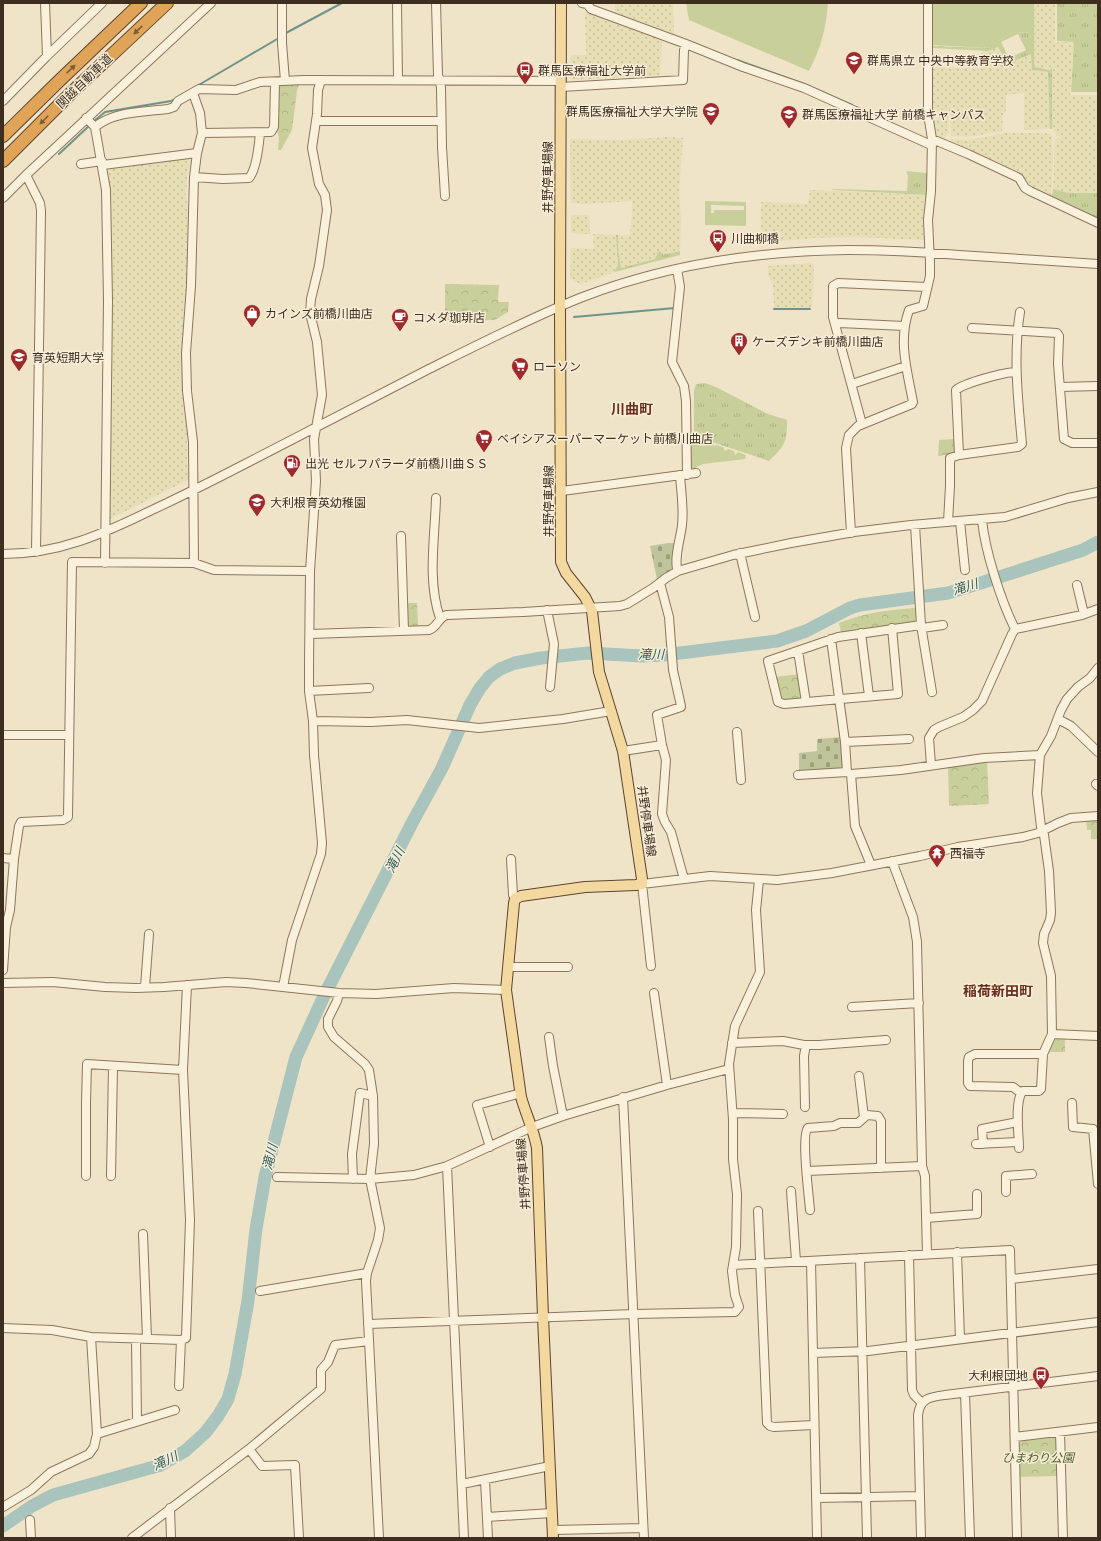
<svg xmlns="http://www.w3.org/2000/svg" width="1101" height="1541" font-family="Lora,'Noto Sans JP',serif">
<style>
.farmland{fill:url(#farmland-dots)}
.grass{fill:url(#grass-tufts);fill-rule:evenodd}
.cemetery{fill:url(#cemetery-stones)}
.park{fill:url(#park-crowns)}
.pitch{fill:#c9cf9b;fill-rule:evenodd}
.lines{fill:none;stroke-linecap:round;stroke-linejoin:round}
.stream{stroke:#6f938a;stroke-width:2}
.river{stroke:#a9c4bc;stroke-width:13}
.minor-casing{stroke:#8d765c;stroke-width:10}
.major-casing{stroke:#5b4430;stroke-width:12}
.highway-casing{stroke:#5b4430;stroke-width:14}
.minor{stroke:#faf1dc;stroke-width:8}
.major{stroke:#f3d9a0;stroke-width:10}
.highway{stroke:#e0a458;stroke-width:12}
.oneway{fill:#7e5d36}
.labels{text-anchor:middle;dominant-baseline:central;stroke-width:3;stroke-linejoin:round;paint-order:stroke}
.poi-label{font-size:12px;fill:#3d2e20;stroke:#f7eed8;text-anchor:start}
.street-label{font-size:12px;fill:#3d2e20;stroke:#f7eed8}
.park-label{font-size:12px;font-style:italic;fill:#4d5a26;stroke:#f7eed8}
.water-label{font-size:13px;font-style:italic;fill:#2f5d5a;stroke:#f7eed8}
.quarter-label{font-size:14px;font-weight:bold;fill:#6b2e1e;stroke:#f7eed8}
</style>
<defs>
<pattern id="farmland-dots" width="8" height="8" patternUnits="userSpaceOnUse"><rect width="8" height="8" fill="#e6deb5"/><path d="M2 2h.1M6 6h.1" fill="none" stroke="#c6bf9b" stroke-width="1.8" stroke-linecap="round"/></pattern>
<pattern id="grass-tufts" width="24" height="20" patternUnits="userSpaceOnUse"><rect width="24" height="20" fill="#c9cf9b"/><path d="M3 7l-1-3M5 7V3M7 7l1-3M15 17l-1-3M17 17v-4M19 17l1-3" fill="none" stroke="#aeb285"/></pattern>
<pattern id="cemetery-stones" width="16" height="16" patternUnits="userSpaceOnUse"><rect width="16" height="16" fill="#bfc49a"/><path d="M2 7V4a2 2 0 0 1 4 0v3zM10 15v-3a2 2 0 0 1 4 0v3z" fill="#9ca07d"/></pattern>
<pattern id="park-crowns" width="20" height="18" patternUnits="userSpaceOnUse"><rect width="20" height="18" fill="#c9cf9b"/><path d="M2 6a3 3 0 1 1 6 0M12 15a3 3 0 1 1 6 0" fill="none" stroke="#aeb285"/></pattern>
</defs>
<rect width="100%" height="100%" fill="#f0e4c8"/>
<path class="farmland" d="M615 3H673L674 34 615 12Z
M1034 3H1055V42H1074L1070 95H1098V193H1069L1053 189 1055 139 1062 138 1057 136 1052 129V69L1038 68 1034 66Z
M585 11 662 38 660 75 573 80 570 77 571 55H586Z
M998 47 1008 64 1032 54V70L1048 72 1050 129 1024 130V93L1006 95V112L1003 113 1002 131 968 137 951 136 950 111H930L931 67 981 68 982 50H991Z
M939 114 949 115V132L944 139 935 136 933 119H938Z
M1005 133H1050L1052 138 1053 162 1051 195 1027 184 1025 178 996 163V161H991L949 143 950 139 969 140Z
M668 137 683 138 679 191 681 220 680 251 661 255 657 254 655 259 621 268 618 248V235H630L632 214V201L584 204 571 203 570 139 621 140Z
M188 157 191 160 187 176 186 194 188 212 187 277 182 350V393L187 432 188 480 108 520 105 167Z
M810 190 928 195 926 240 854 237 814 238 761 243V202L808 204Z
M571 215H589L590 234 571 233Z
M593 234 616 235 618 267 615 272 580 284 570 278 571 248 594 249Z
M812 263 814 267 812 306 810 308H774L773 285 768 276V266Z"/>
<path class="grass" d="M1031 3H1034V66L1035 67 1050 70 1052 68V129H1050L1048 72 1032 70 1031 54 1008 64 998 47 989 51 931 48V46L989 48 998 41 1012 32 1030 33ZM1018 34 1026 50 1009 58 1001 42Z
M1057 3H1098V92H1071L1074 42 1057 41Z
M906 171 926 173 929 171 928 195 832 190 833 189 907 191 908 175Z
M1053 189 1069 193H1098V218L1052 196Z
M616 235H618V248L621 268 655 259 658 252H661V255L680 251V255L615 272 618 264Z
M705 383 716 387 768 414 787 420C787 442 785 446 769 461L694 436V391L696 384Z"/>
<path class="cemetery" d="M668 543H674C677 547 676 550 675 555 674 572 670 571 657 579L650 546Z
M842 737 845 768 815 770 799 772V753L817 751V739Z"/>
<path class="park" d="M281 85H299L297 91 292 130 281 150H278L279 137 277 131 278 89Z
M445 284 499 285 498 302H509L508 312 495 320 445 321Z
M954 439 955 451 952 454 938 456 939 440Z
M406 603H417L418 625H416V627H412L407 624Z
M916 608 917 616 915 622 841 633 839 623C867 612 887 610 916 608Z
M799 674 803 698 783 701 779 698 775 677Z
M987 761 989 804 949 806 948 766Z
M1086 820H1096L1098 822V839H1091V830H1087Z
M1057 1038H1065V1052H1049L1053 1040Z
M1055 1436 1058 1439V1476L1019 1477V1444L1022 1440Z"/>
<path class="pitch" d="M686 3H828C826 29 821 48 809 71L689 20Z
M931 3H1031V33L1012 32 998 41V42L989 48 931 45Z
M705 201 746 202V226L705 225ZM711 205 744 206V210H714V213H711Z
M695 438 703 441V444L705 442 714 444 713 447 716 445 723 447 725 451 728 449 734 451 735 455 738 452 746 455 745 459 703 464 691 470 690 441Z"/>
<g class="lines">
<path class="stream" d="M284 34 342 3
M696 44 705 48
M737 60 807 85 852 105
M197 86 279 38
M856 107 906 130
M93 122 105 112 171 101 176 99
M59 154 90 125
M774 309H810
M574 317 675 308"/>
<path class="river" d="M3 1526 32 1506 53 1495 161 1465 185 1451 205 1433 218 1416 228 1399 235 1374 248 1301 256 1229 265 1177 296 1057 324 996 412 823 442 768 470 705 480 688 489 677 500 669 515 663 541 658 588 653 642 656 664 655 777 641 806 631 850 608 860 605 948 593 984 582 1083 550 1098 542"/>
<defs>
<path id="minor" d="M45 3 47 56
M282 3V43L285 81
M397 3 398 80
M436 3 438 75 441 87 442 147 445 196
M582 3 587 4 591 9 686 44 743 67 804 88 931 145
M561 87 683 80 684 50 686 44
M193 93 200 113 202 133 197 153 194 177 223 179 249 178C257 169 259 144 260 133
M3 101 47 56 102 3
M86 118 95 127 106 190 108 301 105 563
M316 121H441
M95 127C114 111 144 112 168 109L174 107 178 101 199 89 236 90 260 82 304 80 561 81
M202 133 271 132 274 127 275 83
M932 139 968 154 1019 178 1025 188 1030 191 1098 223
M81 164 102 161
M103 165 197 153
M26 175 40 203 41 211 36 552
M194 177 191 286 186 353 187 391 193 442 194 563
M3 198 26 175 211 3
M677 269 680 287 672 362 684 386 686 401 687 475
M835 324 840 323 904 326
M972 328 1057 333 1059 336 1058 364 1064 439 1072 443H1098
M852 384 906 366
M1060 387 1098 386
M862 424 833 317V286L838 283 927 287
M959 455 956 390C964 383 1005 372 1016 372
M562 491 696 473
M436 498C435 537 427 581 440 618
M982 520C985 551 1001 601 1015 629
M960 521 965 570
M948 522 950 486V458L959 455 1018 447 1022 444C1018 400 1013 356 1020 312
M851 533 846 448 849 435 858 426 912 404 913 402C907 370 898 341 909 310L923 306 930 276V262L928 220 931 191 932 139 928 114V3
M401 536 404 631
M740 553 755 617
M3 554C59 554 103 534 152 510 182 496 212 481 241 466 303 434 365 402 427 370 477 345 528 319 580 298 665 265 757 251 848 250 885 250 922 252 959 255 1005 258 1052 261 1098 264
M678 571C673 561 681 536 682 525 684 509 681 491 680 475
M660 583 669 617 673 670 681 706V707L657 715 662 745 666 760 662 814 665 822 671 832 684 879
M1077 585 1084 614
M547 610 554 644 550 687
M921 625 932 692
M892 628 898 694 784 704 778 702 768 661 838 637 921 625 915 525
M922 628 943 625
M861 633 869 696
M310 634 429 630C438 627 438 617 447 615L523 612 620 606 627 604 653 588 666 578 678 571 733 555 791 543 854 532 911 525 1005 517 1068 498 1098 492
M831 639 845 742 847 772 851 774 855 826 871 865
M798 651 806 702
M1098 668 1090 678 1078 687 1067 699 1061 710 1051 736 1040 755 1037 793 1041 827 1044 835 1049 871 1051 913 1050 920 1044 934 1043 943 1051 976 1052 1034 1098 1036
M309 691 369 688
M1058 719 1071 726 1098 752
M313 721 371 722 407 720 479 728 563 719 611 711
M737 732 741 780
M3 735H69
M845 742 909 739
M623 751 662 745
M931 765 929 738 934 730 939 727 963 717 973 710 982 701 1012 634 1015 629 1082 615 1098 609
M851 774 901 770 984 758 1040 755
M798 775 847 772
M1096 784 1098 786
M3 858 14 859
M511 859 513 895 515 899
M892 861 913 917 917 942 922 1166 925 1176 927 1254
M651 966 642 884 710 876 777 880 832 873 920 856 958 847 1023 837 1038 833 1058 823 1071 818 1098 816
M508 967H568
M3 970 6 927 10 910 14 859 19 826 21 822 63 820 68 817 72 562 194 563 214 570 310 571
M3 983 53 982 105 987 136 988 164 987 226 982 246 983 339 993 376 994 454 988 506 990
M145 987 149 934
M283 987 292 940 321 854 322 843 314 755 313 721 309 691V666L310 571 316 481 314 439 322 395 317 342 310 313 311 299 319 266 327 210 325 195 319 184 312 148 317 114 318 90 321 80
M339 993 337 1001 328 1019V1027L334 1037 365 1064 369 1070 373 1096 374 1144 370 1179 380 1228 378 1240 367 1273 366 1281 379 1538
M654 993 667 1085
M852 1007 919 1003
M549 1037 553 1066 563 1116
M732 1043 783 1041 804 1045H819L886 1040
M859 1076 864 1117
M1021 1093 1013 1087 970 1086 968 1083V1061L969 1057 975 1054H1043
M623 1097 644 1538
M1072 1103 1073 1127 1093 1129 1098 1184
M805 1107 804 1056 806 1045
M733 1113 783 1114
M976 1144 1019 1142
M983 1144 982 1129 1018 1122
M490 1147 477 1105 521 1093
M1019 1148C1019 1135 1014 1100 1023 1091H1039L1041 1089 1043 1054 1052 1034
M447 1166 464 1538
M807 1171 922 1166
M86 1176V1103L87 1064 183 1070
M111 1176 113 1066
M277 1177 370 1179 414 1175 447 1166 532 1127 563 1116 667 1085 729 1069
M353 1179 352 1154 360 1093 373 1096
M791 1191 796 1261
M1006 1192V1176L1032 1174
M810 1210C809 1197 801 1134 808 1128L834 1126 840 1123H858L867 1115 878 1116 881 1121V1168
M758 1211 767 1423 770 1426 774 1427 814 1425
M926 1218 977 1214V1194
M143 1234 147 1338
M957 1252 960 1339
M909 1255 912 1390 914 1395 922 1403
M860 1258 867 1538
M811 1261 817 1538
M733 1265 1010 1250 1017 1538
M1011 1279 1098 1269
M260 1291 367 1273
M368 1324 634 1314 735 1312 739 1307 735 1295 732 1271 736 1247 737 1194 733 1159V1120L729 1064 735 1026 760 972 756 910 759 880
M3 1328 52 1330 91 1337 181 1340 186 1338 190 1220 183 1070 187 985
M136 1339 137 1421
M813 1353 868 1351 1098 1322
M179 1386 181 1340
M965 1393 970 1538
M1060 1432 1063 1538
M97 1434 175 1410
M1015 1437 1098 1427
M249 1449 262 1466 295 1465 299 1538
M485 1480 488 1538
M462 1484 550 1466
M817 1498 920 1496
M3 1507 31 1490 51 1472 89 1454 94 1447 97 1434 91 1337
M170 1508 171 1538
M487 1517 552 1513
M30 1520 31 1538
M553 1530 643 1528
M132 1538 249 1449 321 1389V1370L328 1362 335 1345 369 1341
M921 1538 918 1415C920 1398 930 1397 945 1395L1098 1376"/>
<path id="major" d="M553 1538 543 1317 537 1148C534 1130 526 1115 521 1097L506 990 514 903 515 899 521 896 585 887 636 885 642 884V879L623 751 599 672 592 611 585 597 566 573 561 562 560 307 561 3"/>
<path id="highway" d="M3 136 59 81 141 3
M3 161 71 93 167 3"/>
</defs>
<use href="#minor" class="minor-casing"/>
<use href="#major" class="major-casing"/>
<use href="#highway" class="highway-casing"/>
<use href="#minor" class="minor"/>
<use href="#major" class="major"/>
<use href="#highway" class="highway"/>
</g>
<defs><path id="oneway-solid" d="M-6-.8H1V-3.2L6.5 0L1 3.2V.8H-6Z"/></defs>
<g class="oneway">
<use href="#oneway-solid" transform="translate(138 30) rotate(137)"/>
<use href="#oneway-solid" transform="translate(71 69) rotate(-43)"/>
<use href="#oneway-solid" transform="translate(44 120) rotate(135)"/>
</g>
<defs>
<symbol id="school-pin" viewBox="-11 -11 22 30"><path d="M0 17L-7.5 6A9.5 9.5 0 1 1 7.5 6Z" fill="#9e2a2b" stroke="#f7eed8"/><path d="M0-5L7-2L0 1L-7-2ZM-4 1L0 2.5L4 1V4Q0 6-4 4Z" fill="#fff"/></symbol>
<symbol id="bus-pin" viewBox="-11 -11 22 30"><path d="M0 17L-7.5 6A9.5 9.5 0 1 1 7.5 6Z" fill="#9e2a2b" stroke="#f7eed8"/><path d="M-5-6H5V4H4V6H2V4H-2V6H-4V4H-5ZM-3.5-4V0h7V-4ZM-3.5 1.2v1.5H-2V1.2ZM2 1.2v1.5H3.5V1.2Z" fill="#fff"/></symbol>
<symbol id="university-pin" viewBox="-11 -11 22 30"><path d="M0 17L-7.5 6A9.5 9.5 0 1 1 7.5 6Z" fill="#9e2a2b" stroke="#f7eed8"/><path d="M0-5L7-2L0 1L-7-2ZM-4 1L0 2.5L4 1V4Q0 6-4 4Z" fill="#fff"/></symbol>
<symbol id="shop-pin" viewBox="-11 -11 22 30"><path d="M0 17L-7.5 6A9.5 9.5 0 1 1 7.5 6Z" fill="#9e2a2b" stroke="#f7eed8"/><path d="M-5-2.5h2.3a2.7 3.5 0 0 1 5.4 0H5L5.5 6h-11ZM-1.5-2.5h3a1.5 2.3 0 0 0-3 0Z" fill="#fff"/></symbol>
<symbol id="cafe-pin" viewBox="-11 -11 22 30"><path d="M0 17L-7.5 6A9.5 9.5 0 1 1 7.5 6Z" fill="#9e2a2b" stroke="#f7eed8"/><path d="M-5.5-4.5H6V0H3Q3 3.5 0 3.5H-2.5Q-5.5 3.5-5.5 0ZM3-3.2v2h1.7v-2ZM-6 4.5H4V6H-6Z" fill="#fff"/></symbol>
<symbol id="building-pin" viewBox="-11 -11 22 30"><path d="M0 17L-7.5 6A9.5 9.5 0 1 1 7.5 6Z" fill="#9e2a2b" stroke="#f7eed8"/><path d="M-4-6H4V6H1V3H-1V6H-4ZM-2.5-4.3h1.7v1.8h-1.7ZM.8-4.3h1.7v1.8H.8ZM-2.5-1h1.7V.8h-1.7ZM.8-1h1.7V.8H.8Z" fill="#fff"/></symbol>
<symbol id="supermarket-pin" viewBox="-11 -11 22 30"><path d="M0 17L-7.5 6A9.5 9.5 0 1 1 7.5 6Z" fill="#9e2a2b" stroke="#f7eed8"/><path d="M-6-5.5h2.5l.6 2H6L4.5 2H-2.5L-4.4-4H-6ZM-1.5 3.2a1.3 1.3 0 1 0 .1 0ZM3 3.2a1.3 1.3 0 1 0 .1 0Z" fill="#fff"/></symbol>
<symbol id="fuel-pin" viewBox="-11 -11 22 30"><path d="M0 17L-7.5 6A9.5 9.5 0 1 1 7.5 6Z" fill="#9e2a2b" stroke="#f7eed8"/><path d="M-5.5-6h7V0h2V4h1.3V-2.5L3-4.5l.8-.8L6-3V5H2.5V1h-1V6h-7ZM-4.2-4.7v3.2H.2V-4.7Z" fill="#fff"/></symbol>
<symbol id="temple-pin" viewBox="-11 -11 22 30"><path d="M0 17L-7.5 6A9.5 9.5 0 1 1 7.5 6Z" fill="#9e2a2b" stroke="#f7eed8"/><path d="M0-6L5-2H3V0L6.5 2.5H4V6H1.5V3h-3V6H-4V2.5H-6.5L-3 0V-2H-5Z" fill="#fff"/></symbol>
</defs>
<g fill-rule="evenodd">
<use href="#school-pin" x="844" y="50" width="20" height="27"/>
<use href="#bus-pin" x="515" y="60" width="20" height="27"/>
<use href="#university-pin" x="701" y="101" width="20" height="27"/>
<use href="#university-pin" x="779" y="104" width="20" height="27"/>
<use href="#bus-pin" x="708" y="228" width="20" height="27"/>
<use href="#shop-pin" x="242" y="303" width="20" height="27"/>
<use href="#cafe-pin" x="390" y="307" width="20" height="27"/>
<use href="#building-pin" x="729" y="331" width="20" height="27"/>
<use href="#university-pin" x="9" y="347" width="20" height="27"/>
<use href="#supermarket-pin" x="510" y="356" width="20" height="27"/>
<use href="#supermarket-pin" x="474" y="428" width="20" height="27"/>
<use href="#fuel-pin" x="282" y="453" width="20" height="27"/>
<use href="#school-pin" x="247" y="492" width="20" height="27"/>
<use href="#temple-pin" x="927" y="843" width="20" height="27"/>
<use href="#bus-pin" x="1031" y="1365" width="20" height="27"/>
</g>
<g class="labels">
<g class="poi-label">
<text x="867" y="60">群馬県立 中央中等教育学校</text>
<text x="538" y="70">群馬医療福祉大学前</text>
<text x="698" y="111" text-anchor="end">群馬医療福祉大学大学院</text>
<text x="802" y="114">群馬医療福祉大学 前橋キャンパス</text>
<text x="731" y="238">川曲柳橋</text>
<text x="265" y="313">カインズ前橋川曲店</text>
<text x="413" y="317">コメダ珈琲店</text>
<text x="752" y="341">ケーズデンキ前橋川曲店</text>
<text x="32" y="357">育英短期大学</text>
<text x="533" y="366">ローソン</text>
<text x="497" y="438">ベイシアスーパーマーケット前橋川曲店</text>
<text x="305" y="463">出光 セルフパラーダ前橋川曲ＳＳ</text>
<text x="270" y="502">大利根育英幼稚園</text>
<text x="950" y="853">西福寺</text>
<text x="1028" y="1375" text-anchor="end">大利根団地</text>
</g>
<g class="street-label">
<text transform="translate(84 81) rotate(-44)">関越自動車道</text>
<text transform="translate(547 177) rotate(-90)">井野停車場線</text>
<text transform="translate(548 501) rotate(-90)">井野停車場線</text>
<text transform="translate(647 821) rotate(82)">井野停車場線</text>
<text transform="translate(523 1174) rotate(-94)">井野停車場線</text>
</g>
<g class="park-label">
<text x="1038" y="1457">ひまわり公園</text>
</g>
<g class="water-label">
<text transform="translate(965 587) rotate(-17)">滝川</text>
<text x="651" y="654">滝川</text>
<text transform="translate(395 860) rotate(-63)">滝川</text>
<text transform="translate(270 1157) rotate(-76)">滝川</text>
<text transform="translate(165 1461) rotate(-25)">滝川</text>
</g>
<g class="quarter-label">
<text x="632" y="409">川曲町</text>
<text x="998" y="991">稲荷新田町</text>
</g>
</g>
<rect width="1101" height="1541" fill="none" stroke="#3d2e20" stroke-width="8"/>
</svg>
